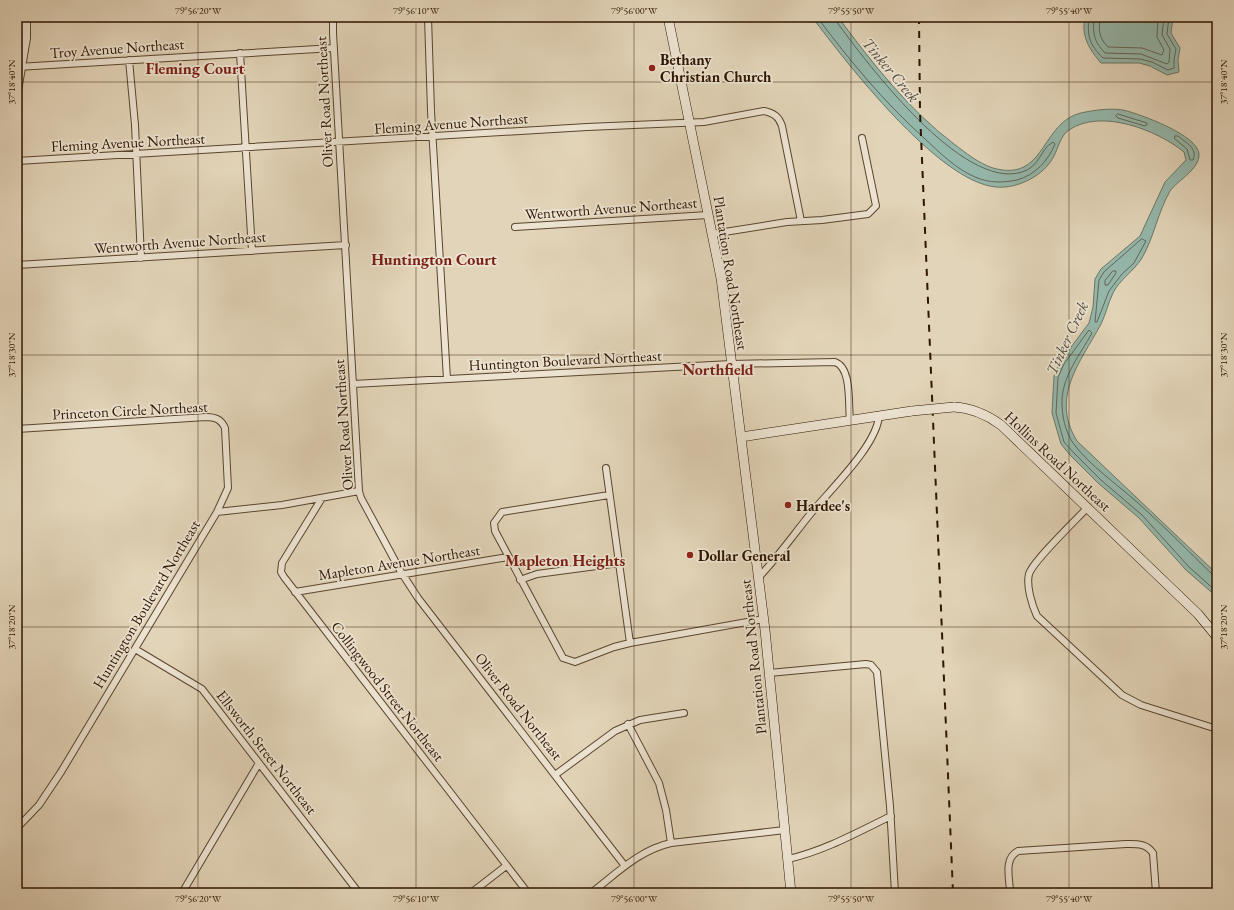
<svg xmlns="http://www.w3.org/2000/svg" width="1234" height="910" font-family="'EB Garamond',serif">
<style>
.water{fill:#95b8ac;stroke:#6b7767}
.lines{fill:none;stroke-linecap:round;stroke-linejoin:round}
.shore{stroke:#616656;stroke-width:1}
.minor-casing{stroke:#5a452e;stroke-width:8}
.tertiary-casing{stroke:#5a452e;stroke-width:10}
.secondary-casing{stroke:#2d1500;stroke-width:10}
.minor{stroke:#ece3d1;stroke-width:6}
.tertiary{stroke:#ece3d1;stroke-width:8}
.secondary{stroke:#ece3d1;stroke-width:9}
.rail{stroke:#2d1500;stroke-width:2;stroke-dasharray:7 7;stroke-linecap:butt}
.secondary-bridge-casing{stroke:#2d1500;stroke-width:10;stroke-linecap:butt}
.secondary-bridge{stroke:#ece3d1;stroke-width:9}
.ticks{fill:none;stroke:#2d1500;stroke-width:1;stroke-opacity:0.45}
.poi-dot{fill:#8f2418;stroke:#ece3d1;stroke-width:1.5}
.labels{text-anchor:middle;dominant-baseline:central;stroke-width:3.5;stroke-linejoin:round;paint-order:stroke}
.street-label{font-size:15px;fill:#2d1500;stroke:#ece3d1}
.poi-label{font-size:15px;font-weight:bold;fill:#2d1500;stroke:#ece3d1;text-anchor:start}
.neighbourhood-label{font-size:16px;font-weight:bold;fill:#7a1f14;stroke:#ece3d1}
.water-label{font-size:16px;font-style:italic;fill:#514e3c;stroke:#ece3d1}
.neatline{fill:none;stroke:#2d1500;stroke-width:1.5}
.ticks-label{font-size:10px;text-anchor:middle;fill:#2d1500}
</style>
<rect width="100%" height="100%" fill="#e2d4b8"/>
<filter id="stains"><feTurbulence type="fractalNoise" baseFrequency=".005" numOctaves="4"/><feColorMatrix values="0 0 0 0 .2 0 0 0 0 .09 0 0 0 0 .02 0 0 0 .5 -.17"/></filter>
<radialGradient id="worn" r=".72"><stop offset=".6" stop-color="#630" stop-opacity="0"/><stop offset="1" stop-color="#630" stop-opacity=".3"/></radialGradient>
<path class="water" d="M812 17H838C873 64 908 109 954 144 966 153 978 163 993 168 1046 183 1040 123 1081 113 1094 110 1110 108 1123 110 1140 114 1198 135 1199 154 1200 169 1178 180 1170 191 1158 212 1154 237 1142 258 1134 271 1120 279 1113 293 1108 303 1106 314 1101 324 1080 363 1050 397 1077 441L1217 574V597L1186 570 1139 518 1098 483 1070 455 1061 444 1052 413 1054 376 1060 362 1089 323 1093 307 1095 279 1101 269 1140 236 1165 182 1186 160 1184 152C1157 130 1101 108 1069 130 1061 135 1058 148 1054 156 1044 176 1017 189 996 187 938 182 846 62 812 17Z
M1085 17H1173L1171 33 1180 48 1178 60 1179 72 1167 75 1150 66 1139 63H1101C1089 49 1081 36 1085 17Z"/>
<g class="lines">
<path class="shore" d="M817 17C850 61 884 102 924 138 939 152 956 169 975 177 989 183 1002 183 1017 180 1035 175 1048 161 1055 144L1053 142C1040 149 1040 167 1022 172 962 191 867 63 836 21L835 17
M1089 17C1087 36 1089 44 1103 58L1140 59 1152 62 1168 70 1174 68V60L1176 49 1167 34 1169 17
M1094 17C1093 34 1093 40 1105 53L1141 54 1167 64 1169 62 1170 49 1162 35 1164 17
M1100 17C1099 30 1098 37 1108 47L1142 48 1162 55 1164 50 1157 37 1158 17
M1118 114 1147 123V125L1145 126 1118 118 1116 116Z
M1175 136H1178C1186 143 1198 148 1193 160H1190L1187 149 1175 139Z
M1142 239 1146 241 1134 263 1122 274 1109 291 1097 322H1095L1099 280 1104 272Z
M1113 271H1116V273L1108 285H1105V281Z
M1217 576 1213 575C1188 551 1164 526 1138 503 1118 485 1089 465 1073 443 1065 431 1062 416 1062 402 1062 376 1080 355 1092 333L1089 330 1064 364 1058 377 1056 413 1064 442 1073 452 1101 480 1142 515 1189 567 1217 592"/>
<defs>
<path id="minor" d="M333 17V33L359 491 361 498 401 572 418 598 625 866
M428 17 431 111 447 379
M240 53 252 251
M129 60 135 125 141 258
M17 67 334 48
M17 161 587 127 704 122 764 111C774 113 779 117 782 126L801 221
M515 227 708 215
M712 234 787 222 822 220 868 214 876 206 862 138
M17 265 346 245
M353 384 731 364 835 362C852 368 848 403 850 420
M17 429 206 417C215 417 221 419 225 428L228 488 217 512
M606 468 630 643
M609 495 502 512 494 523 495 531 563 658 575 662 614 647 630 643 764 619
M322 498 282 563 281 572 284 577 528 893
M1088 507C1076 520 1033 561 1029 574 1026 586 1032 605 1037 616L1122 695 1141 705 1217 729
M758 578C778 557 794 534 812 512 831 489 878 444 879 415
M520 580 537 574 619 563
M295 592 508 557
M135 649 202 689 359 893
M769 673 866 664 871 665 877 672 890 806 895 893
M628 724 659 783 666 810 671 843
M555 775 615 731 640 720 684 713
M17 828 39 805 61 772 217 512 282 505 359 491
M788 859C824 851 858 832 891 816
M182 893 259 763
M471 893 506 866
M591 893C616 874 639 850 671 843L785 830
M1010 893C1010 879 1003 859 1018 851L1126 844C1137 844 1146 843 1153 853L1156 893"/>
<path id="tertiary" d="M17 91 26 38V17"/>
<path id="secondary" d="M668 17 721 278 765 630 791 893
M954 407C972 408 986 414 1001 425L1198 614 1217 637
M741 437 912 411"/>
</defs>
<use href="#minor" class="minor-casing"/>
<use href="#tertiary" class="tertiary-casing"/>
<use href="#secondary" class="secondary-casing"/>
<use href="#minor" class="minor"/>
<use href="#tertiary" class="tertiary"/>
<use href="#secondary" class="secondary"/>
<path class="rail" d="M919 17 920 112 953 893"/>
<defs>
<path id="secondary-bridge" d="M912 411 954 407"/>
</defs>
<use href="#secondary-bridge" class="secondary-bridge-casing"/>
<use href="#secondary-bridge" class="secondary-bridge"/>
</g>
<path class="ticks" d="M198 17V893M416 17V893M634 17V893M851 17V893M1069 17V893M17 82H1217M17 355H1217M17 627H1217"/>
<g class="poi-dot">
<circle cx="652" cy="68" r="4"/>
<circle cx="788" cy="505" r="4"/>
<circle cx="690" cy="555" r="4"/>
</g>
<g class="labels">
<g class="street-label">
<text transform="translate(117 48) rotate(-4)">Troy Avenue Northeast</text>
<text transform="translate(324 102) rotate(-93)">Oliver Road Northeast</text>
<text transform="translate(451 123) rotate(-4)">Fleming Avenue Northeast</text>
<text transform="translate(128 142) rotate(-3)">Fleming Avenue Northeast</text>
<text transform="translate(611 208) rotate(-4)">Wentworth Avenue Northeast</text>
<text transform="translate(180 242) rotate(-4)">Wentworth Avenue Northeast</text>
<text transform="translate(731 273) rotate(81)">Plantation Road Northeast</text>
<text transform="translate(565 360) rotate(-3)">Huntington Boulevard Northeast</text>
<text transform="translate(130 410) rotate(-3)">Princeton Circle Northeast</text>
<text transform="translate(343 425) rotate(-94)">Oliver Road Northeast</text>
<text transform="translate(1058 461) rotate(43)">Hollins Road Northeast</text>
<text transform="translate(399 562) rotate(-9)">Mapleton Avenue Northeast</text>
<text transform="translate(146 604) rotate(-59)">Huntington Boulevard Northeast</text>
<text transform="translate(753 657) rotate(-96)">Plantation Road Northeast</text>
<text transform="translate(388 691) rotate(52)">Collingwood Street Northeast</text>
<text transform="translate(519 706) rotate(52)">Oliver Road Northeast</text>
<text transform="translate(267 752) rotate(52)">Ellsworth Street Northeast</text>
</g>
<g class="poi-label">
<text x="660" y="59">Bethany<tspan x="660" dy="17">Christian Church</tspan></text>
<text x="796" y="505">Hardee's</text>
<text x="698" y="555">Dollar General</text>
</g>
<g class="neighbourhood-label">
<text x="195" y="68">Fleming Court</text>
<text x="434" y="259">Huntington Court</text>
<text x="718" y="369">Northfield</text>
<text x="565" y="560">Mapleton Heights</text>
</g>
<g class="water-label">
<text transform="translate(891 70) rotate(50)">Tinker Creek</text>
<text transform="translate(1067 338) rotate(-65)">Tinker Creek</text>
</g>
</g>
<rect width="1234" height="910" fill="none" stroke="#e2d4b8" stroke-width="44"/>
<rect x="22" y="22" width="1190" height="866" class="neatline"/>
<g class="ticks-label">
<text x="198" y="14">79°56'20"W</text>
<text x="416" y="14">79°56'10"W</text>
<text x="634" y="14">79°56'00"W</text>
<text x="851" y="14">79°55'50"W</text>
<text x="1069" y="14">79°55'40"W</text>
<text transform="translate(11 82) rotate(-90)" y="4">37°18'40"N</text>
<text transform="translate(1223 82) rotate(-90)" y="4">37°18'40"N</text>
<text transform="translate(11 355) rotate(-90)" y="4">37°18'30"N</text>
<text transform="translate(1223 355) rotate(-90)" y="4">37°18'30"N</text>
<text transform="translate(11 627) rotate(-90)" y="4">37°18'20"N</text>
<text transform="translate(1223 627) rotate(-90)" y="4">37°18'20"N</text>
<text x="198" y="902">79°56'20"W</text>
<text x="416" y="902">79°56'10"W</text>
<text x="634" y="902">79°56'00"W</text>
<text x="851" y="902">79°55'50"W</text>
<text x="1069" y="902">79°55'40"W</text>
</g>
<rect width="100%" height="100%" filter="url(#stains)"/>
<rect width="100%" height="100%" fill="url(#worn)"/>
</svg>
